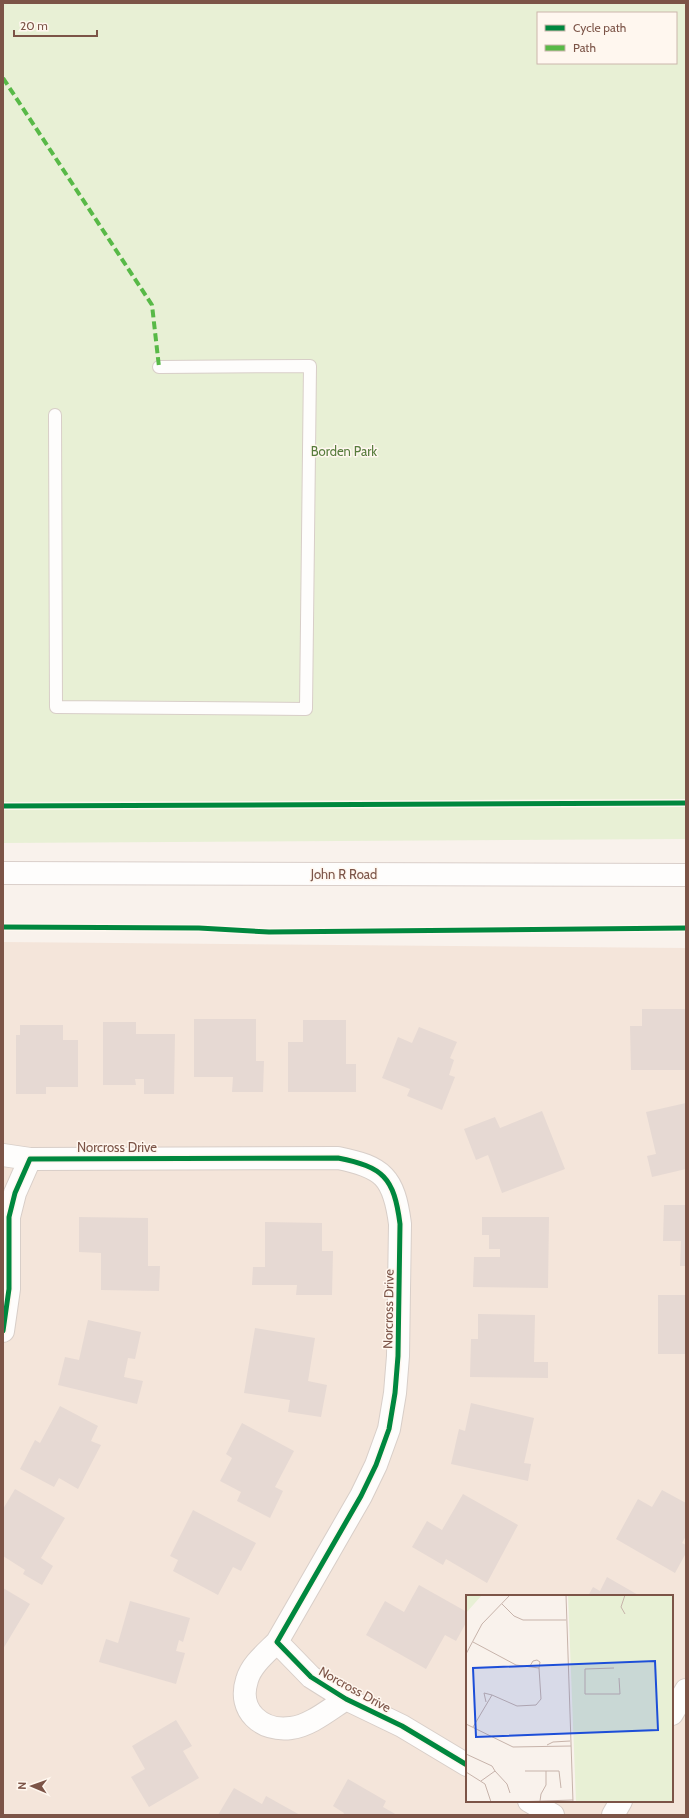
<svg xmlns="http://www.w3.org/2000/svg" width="689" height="1818" font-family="Cabin,sans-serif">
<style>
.residential{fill:#f4e5da;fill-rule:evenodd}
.green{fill:#e8f0d5;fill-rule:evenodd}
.building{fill:#e6d9d3}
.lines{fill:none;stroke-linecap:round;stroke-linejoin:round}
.lane-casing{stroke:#d8cec8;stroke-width:14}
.street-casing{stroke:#d8cec8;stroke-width:24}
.secondary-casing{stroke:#dacfca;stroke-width:24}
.lane{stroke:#fefdfc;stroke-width:12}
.street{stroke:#fefdfc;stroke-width:22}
.secondary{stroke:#fefdfc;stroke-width:22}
.quiet{stroke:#58b947;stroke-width:4;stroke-dasharray:8 4;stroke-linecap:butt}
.cycleway-casing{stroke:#fff7ef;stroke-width:8}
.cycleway{stroke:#00873e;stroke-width:5}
.labels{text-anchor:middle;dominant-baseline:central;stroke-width:3;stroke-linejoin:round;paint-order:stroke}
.park-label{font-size:13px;fill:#577c3c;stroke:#fff7ef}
.street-label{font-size:13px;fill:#7c5447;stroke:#fff7ef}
.inset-road{fill:none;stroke:#c7b3aa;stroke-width:1}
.view{fill:#1d4ed8;fill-opacity:0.15;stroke:#1d4ed8;stroke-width:2}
.inset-edge{fill:none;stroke:#7c5447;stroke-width:2}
</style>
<rect width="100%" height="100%" fill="#f9f2ec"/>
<path class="residential" d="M3 942 686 948V1815H3ZM467 1596H672V1801H467Z"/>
<path class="green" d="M3 3H686V839L3 843ZM538 13H676V63H538Z"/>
<path class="building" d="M642 1009H686V1070H631L630 1026H642Z
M194 1019H256V1061H264L263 1092H232L233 1077H194Z
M303 1020H346V1064H356V1092H288V1042H303Z
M103 1022H136V1034H175L174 1094H144V1079H135L136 1085H103Z
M20 1025H63V1040H78V1087H46V1094H16V1035H20Z
M419 1027 457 1042 450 1058 454 1060 449 1075 455 1077 442 1110 407 1096 410 1089 382 1078 398 1037 412 1043Z
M686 1103V1169L652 1177 647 1156 656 1154 646 1112Z
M542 1111 565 1169 502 1193 488 1155 476 1160 464 1129 495 1117 500 1128Z
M664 1205H686V1266H680L681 1241H663Z
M79 1217 148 1218V1266H160L159 1291 101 1290V1253L79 1252Z
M482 1217H549L548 1288 473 1287 474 1257H500V1249H489V1235H482Z
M265 1222 322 1223V1251H333L332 1295H296L297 1285H252L253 1267H265Z
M658 1295H686V1354H658Z
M478 1314 535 1315 534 1362H548V1378L470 1377 471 1339H478Z
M88 1320 141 1332 135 1359 128 1358 124 1377 143 1381 137 1404 58 1385 65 1357 79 1360Z
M255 1328 315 1338 308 1381 327 1385 321 1417 288 1412 290 1400 244 1393Z
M471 1403 534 1418 524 1463 531 1464 528 1481 451 1464 459 1429 465 1431Z
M60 1406 98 1426 91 1441 101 1445 78 1489 59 1478 54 1487 20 1469 35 1440 40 1443Z
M242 1423 294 1451 275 1487 283 1491 270 1518 237 1501 241 1492 220 1481 232 1458 226 1454Z
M15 1489 65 1518 41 1558 53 1566 42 1585 23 1574 25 1570 3 1556V1509Z
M662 1490 686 1503V1536L682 1543 686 1545V1553L675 1573 616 1539 638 1499 652 1507Z
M463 1494 518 1525 487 1583 446 1559 443 1565 412 1547 427 1521 442 1530Z
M193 1510 256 1543 241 1571 233 1567 218 1595 173 1571 178 1560 170 1556Z
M607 1577 640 1596H588L593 1587 600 1591Z
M419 1585 467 1612V1621L456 1641 445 1635 426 1669 366 1635 385 1601 404 1612Z
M3 1588 30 1604 3 1649Z
M130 1601 190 1618 183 1642 179 1640 176 1651 185 1653 176 1684 99 1662 106 1639 118 1643Z
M176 1720 192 1746 183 1751 199 1778 149 1807 131 1777 145 1769 132 1746Z
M348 1779 386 1801 383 1807 397 1815H343L344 1813 333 1806Z
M234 1788 262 1804 266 1796 300 1815H218Z"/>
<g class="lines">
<defs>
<path id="lane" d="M55 415 56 707 306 709 310 366 159 367"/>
<path id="street" d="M3 1155 30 1159
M3 1331 9 1289V1217L15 1193 30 1159 338 1158C383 1167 394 1177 400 1224L398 1356 395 1393 389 1429 376 1465 361 1496 277 1642 311 1677 346 1699 402 1726 467 1765
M277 1642C266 1653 251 1665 247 1680 237 1711 262 1732 291 1728 310 1726 330 1709 346 1699
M672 1714 686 1690
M529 1801 553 1815
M613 1815 621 1801"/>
<path id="secondary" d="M3 873 686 875"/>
</defs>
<use href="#lane" class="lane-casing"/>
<use href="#street" class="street-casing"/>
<use href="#secondary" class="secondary-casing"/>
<use href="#lane" class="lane"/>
<use href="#street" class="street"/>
<use href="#secondary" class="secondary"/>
<path class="quiet" d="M3 78 152 305 159 367"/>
<defs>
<path id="cycleway" d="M3 806 686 803
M3 927 199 928 269 932 686 928
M3 1331 9 1289V1217L15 1193 30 1159 338 1158C383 1167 394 1177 400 1224L398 1356 395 1393 389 1429 376 1465 361 1496 277 1642 311 1677 346 1699 402 1726 467 1765"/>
</defs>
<use href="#cycleway" class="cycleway-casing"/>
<use href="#cycleway" class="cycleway"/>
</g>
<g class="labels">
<g class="park-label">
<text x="344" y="451">Borden Park</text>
</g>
<g class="street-label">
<text x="344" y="874">John R Road</text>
<text x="117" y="1147">Norcross Drive</text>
<text transform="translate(388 1309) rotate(-89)">Norcross Drive</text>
<text transform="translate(355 1689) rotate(29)">Norcross Drive</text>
</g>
</g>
<g transform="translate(466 1595)">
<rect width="207" height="207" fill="#f9f2ec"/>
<path d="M0 0H16L0 18ZM102 0H207V207H110Z" fill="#e8f0d5"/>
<path class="inset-road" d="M100 0 107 207M36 9 48 21 57 25H100M159 19 155 12 159 0M7 47 50 70 73 73 75 104 70 110 51 111 26 100 7 132M0 59 16 29 44 0M64 71 67 66 71 65 74 67 73 73M148 73 119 74V99H154L153 83M20 107 18 98 26 100M0 129 47 152 105 151M81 150 87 147 104 146M0 159 26 171 29 176M59 176H93L95 193M0 177 19 189 25 207M15 186 29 176 41 189 44 198M74 206 75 199 80 190V176M47 207 107 205"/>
<path class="view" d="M189 66 192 135 10 142 7 73Z"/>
<rect width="207" height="207" class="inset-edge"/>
</g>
<rect width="689" height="1818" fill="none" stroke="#7c5447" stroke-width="8"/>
<rect x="537" y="12" width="140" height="52" fill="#fff7ef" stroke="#cbb6ac"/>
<rect x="545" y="25" width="20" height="6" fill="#00873e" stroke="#cbb6ac"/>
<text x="573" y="32" font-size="12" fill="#7c5447">Cycle path</text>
<rect x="545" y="45" width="20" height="6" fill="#58b947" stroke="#cbb6ac"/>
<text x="573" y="52" font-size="12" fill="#7c5447">Path</text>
<g transform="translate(32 1786) rotate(272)" stroke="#fff7ef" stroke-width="3" paint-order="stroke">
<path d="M0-3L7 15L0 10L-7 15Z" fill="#7c5447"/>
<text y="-6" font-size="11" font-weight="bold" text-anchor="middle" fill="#7c5447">N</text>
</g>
<path d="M14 30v6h83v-6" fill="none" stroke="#7c5447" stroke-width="2"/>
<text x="20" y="30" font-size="12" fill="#7c5447" stroke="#fff7ef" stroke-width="3" paint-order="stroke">20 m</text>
</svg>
